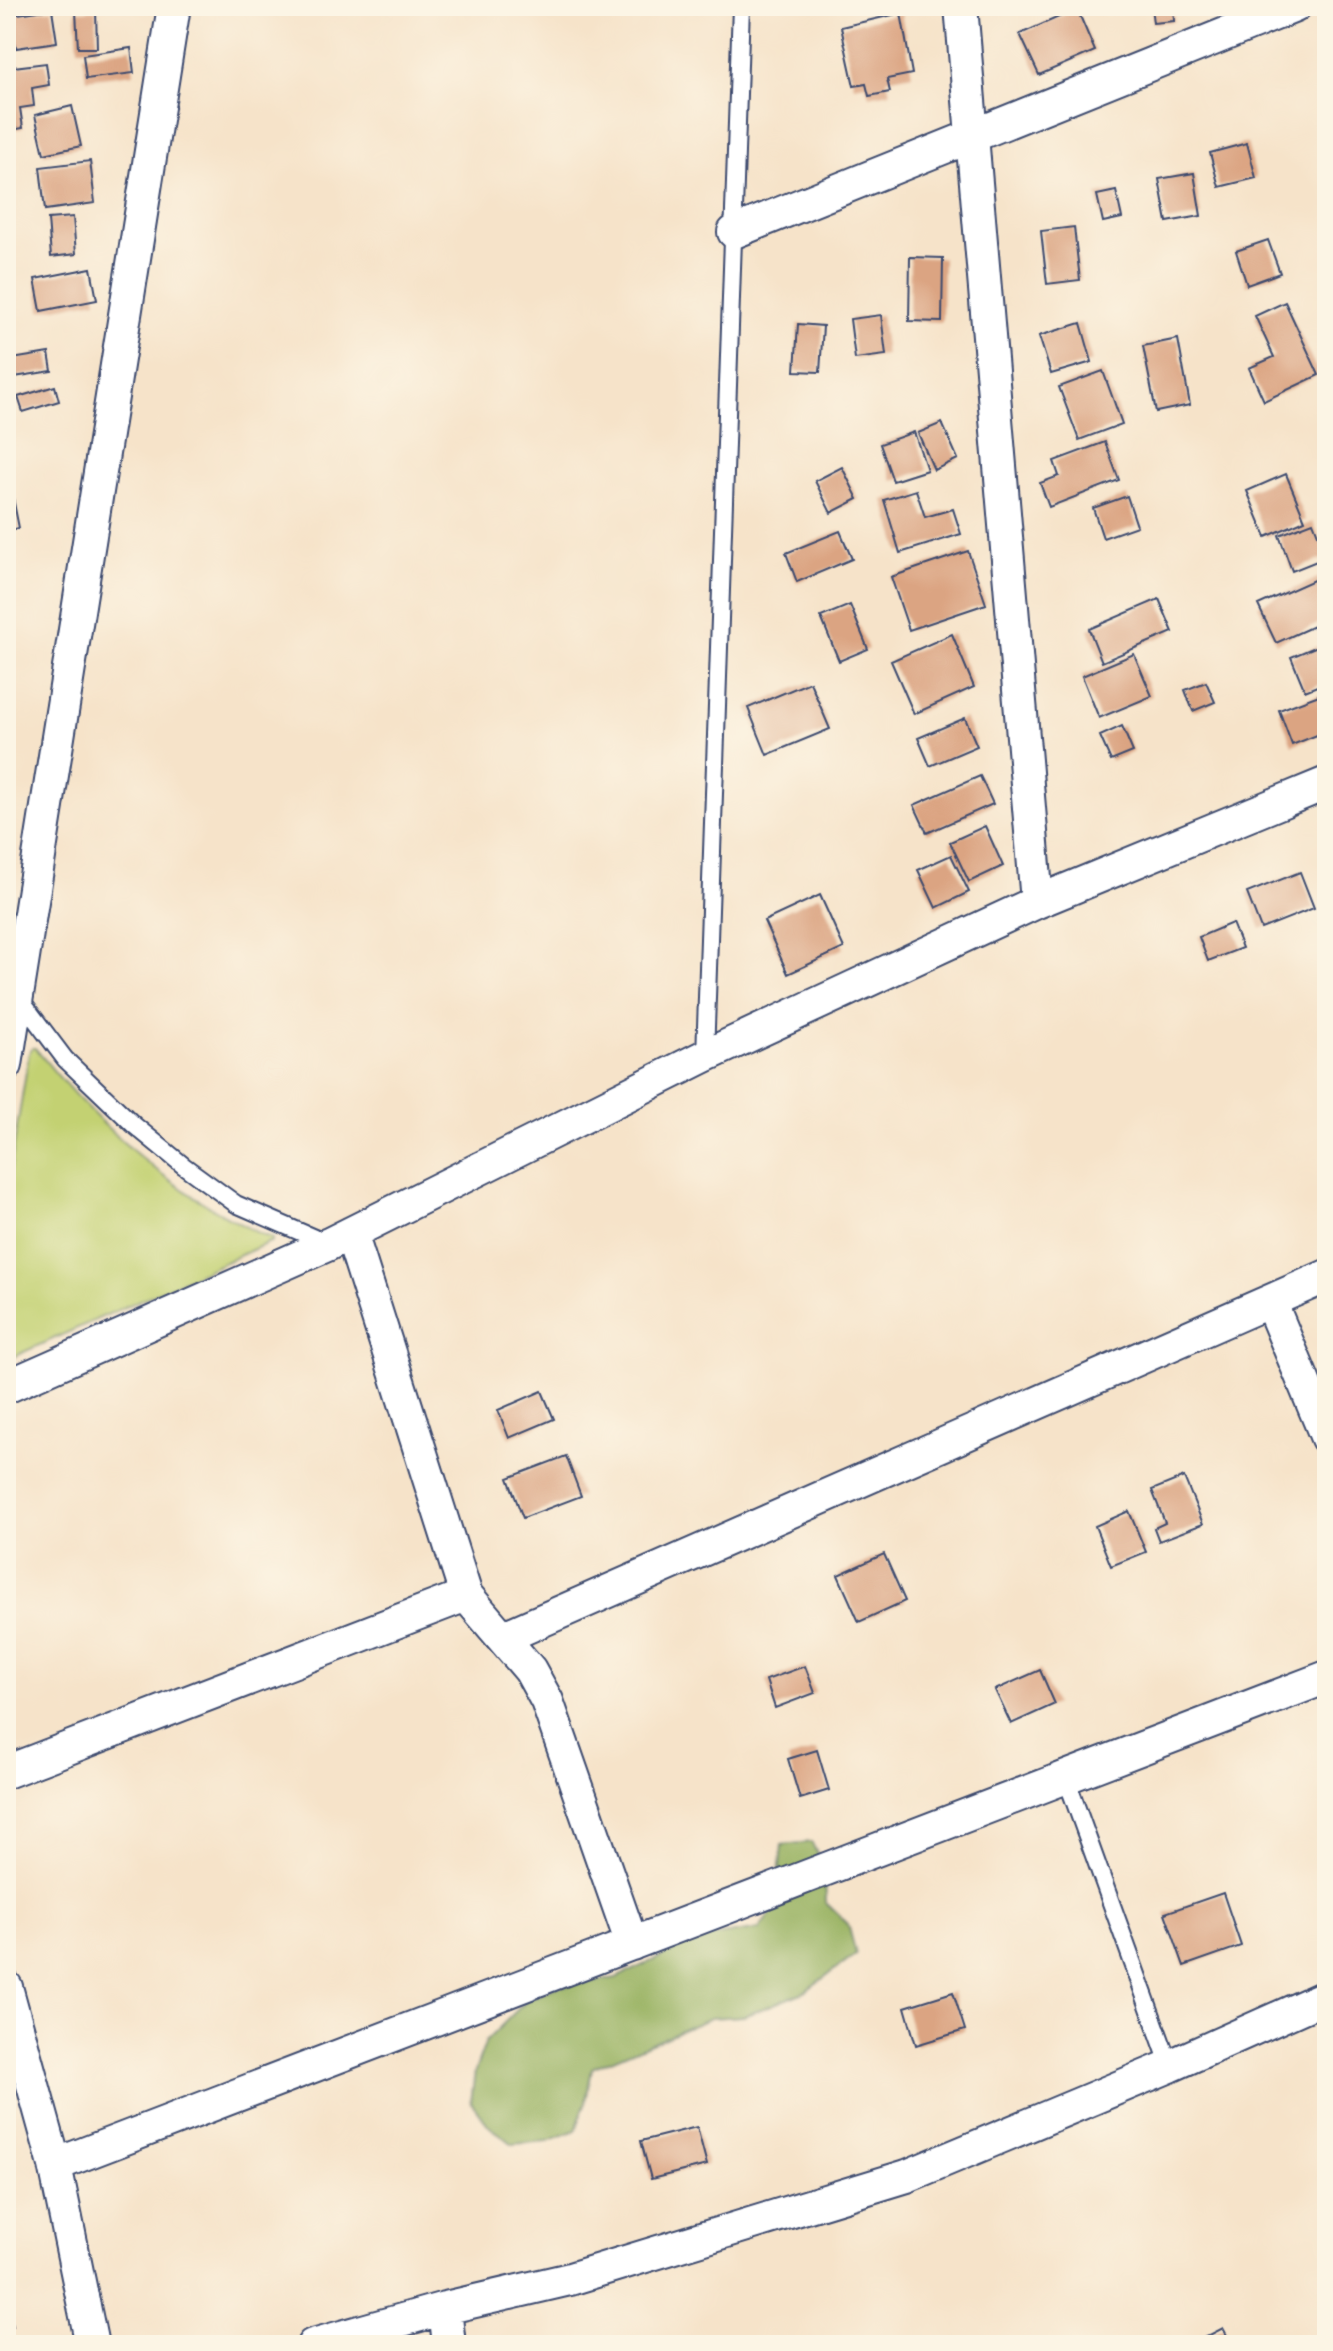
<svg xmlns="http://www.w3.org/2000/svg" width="1333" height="2351" font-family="'IM FELL English',serif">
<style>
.green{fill:#c3d172;stroke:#6f8068;stroke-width:2}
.forest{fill:#9ab364;stroke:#5a7161;stroke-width:2}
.building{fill:#dba482}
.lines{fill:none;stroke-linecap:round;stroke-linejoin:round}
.service-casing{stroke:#3c4a6e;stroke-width:20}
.minor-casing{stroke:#3c4a6e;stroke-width:36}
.service{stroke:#fff;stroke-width:16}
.minor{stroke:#fff;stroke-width:32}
</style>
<rect width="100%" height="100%" fill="#fcf5e5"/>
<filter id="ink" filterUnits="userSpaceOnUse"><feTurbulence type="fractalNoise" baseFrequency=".0125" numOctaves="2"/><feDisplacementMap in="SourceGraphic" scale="16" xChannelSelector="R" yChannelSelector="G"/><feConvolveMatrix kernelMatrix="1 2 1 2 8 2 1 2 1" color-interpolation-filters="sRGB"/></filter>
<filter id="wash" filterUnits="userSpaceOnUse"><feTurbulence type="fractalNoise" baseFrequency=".006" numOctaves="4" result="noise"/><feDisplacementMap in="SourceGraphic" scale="32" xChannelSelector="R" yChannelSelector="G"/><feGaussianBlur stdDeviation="1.8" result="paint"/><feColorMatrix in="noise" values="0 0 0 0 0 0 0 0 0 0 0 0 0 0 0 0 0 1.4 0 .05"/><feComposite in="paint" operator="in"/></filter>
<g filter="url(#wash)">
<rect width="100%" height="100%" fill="#f6e3c9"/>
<path class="green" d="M32 1048H35C87 1114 153 1176 228 1217 242 1225 257 1234 272 1238V1241L6 1360V1196L29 1053Z"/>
<path class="forest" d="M811 1842 825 1867 826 1903 848 1924 856 1954 804 1992 744 2016 710 2018 592 2068 586 2101 576 2130 548 2141 513 2144 489 2126 471 2102 475 2071 486 2041 527 2000 556 1987 616 1978 698 1939 759 1929 776 1906 782 1845Z"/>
<g id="blocks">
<path class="building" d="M1151 6H1173L1174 21 1153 23Z
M52 9 57 42 16 48 11 15Z
M1077 9 1095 51 1039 75 1020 34Z
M96 10 97 48H78L76 11Z
M901 13 912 74 887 79 890 92 869 96 866 84 854 86 841 27Z
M131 48 134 73 86 79 83 55Z
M46 63 49 85 32 88 34 106 20 108 23 128 11 130 12 147 6 148V68Z
M72 106 81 146 44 154 35 115Z
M1247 143 1256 178 1219 187 1210 153Z
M90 161 95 203 45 210 40 167Z
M1194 173 1201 216 1167 222 1159 179Z
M1116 191 1122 218 1103 222 1097 195Z
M73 217 76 254 51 257 48 219Z
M1074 227 1080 280 1047 284 1041 231Z
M1268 240 1280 273 1247 285 1236 251Z
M910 257 943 258 942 322 909 321Z
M91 268 97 300 41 311 35 279Z
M1285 302 1319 375 1264 401 1249 368 1274 357 1255 316Z
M881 315 886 355 855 359 850 319Z
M1081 323 1092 362 1051 374 1039 336Z
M798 324 823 326 820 372 795 371Z
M1178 339 1190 405 1156 412 1143 346Z
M49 353 52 371 8 378 6 360Z
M1103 371 1122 424 1079 440 1059 387Z
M55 386 59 401 23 412 18 397Z
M942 423 958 459 934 470 918 433Z
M914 432 927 470 893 481 880 444Z
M1105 442 1119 480 1049 507 1040 483 1059 476 1054 461Z
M842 467 858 499 831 513 815 481Z
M1286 474 1305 520 1266 537 1247 491Z
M916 490 925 517 953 509 961 534 900 553 884 500Z
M12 493 19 528 6 531V495Z
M1127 496 1137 526 1103 538 1093 508Z
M1313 522 1327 557 1292 571 1279 535Z
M840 531 852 559 797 582 786 553Z
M968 551 986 604 909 630 891 577Z
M1327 574V620L1276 643 1258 605Z
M1159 599 1173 632 1102 662 1089 629Z
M850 605 868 649 839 661 821 617Z
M952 634 974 687 914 714 891 661Z
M1327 642V682L1305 691 1291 657Z
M1134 654 1152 696 1099 718 1082 676Z
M810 682 830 729 767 755 748 708Z
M1206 682 1215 702 1193 711 1185 690Z
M1327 692V731L1292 745 1279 710Z
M965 718 977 746 930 766 918 738Z
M1122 726 1133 752 1111 761 1100 736Z
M980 776 993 804 927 833 914 805Z
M985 826 1003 866 969 882 950 842Z
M951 855 969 892 936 908 918 870Z
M1300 872 1314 908 1261 929 1247 893Z
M820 895 844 948 788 974 764 921Z
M1232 923 1242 948 1208 961 1199 937Z
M542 1391 554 1419 509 1438 498 1410Z
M566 1456 581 1496 523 1518 508 1478Z
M1184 1477 1203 1524 1159 1541 1154 1528 1165 1523 1152 1490Z
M1129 1511 1146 1552 1111 1566 1095 1526Z
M884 1554 905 1601 859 1622 838 1575Z
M805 1666 815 1693 775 1708 766 1680Z
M1040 1670 1055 1704 1011 1724 995 1690Z
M817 1750 829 1790 800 1799 788 1759Z
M1223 1893 1241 1946 1184 1966 1165 1913Z
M953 1992 965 2030 916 2045 905 2007Z
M697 2127 707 2165 651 2179 641 2141Z
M6 2302 13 2326 6 2327Z
M1223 2328 1232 2345H1190Z"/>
</g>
</g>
<g filter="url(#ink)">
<use href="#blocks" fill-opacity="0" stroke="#3c4a6e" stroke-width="2"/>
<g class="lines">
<defs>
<path id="service" d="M19 998 65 1059 134 1125 184 1166 236 1204 328 1244
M705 1056 741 6
M1066 1778 1170 2066"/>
<path id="minor" d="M961 6 1037 902
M734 232 1295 6
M6 1065 174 6
M351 1233 466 1595 530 1670 547 1701 632 1944
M1270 1301 1327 1438
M6 1387 329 1244 705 1056 1037 902 1327 783
M504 1637 1327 1276
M6 1772 466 1595
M6 1987 55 2165 92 2345
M55 2165 1327 1677
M445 2308 449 2345
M313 2345 445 2308 570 2279 907 2176 1170 2066 1327 1996"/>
</defs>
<use href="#service" class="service-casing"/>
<use href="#minor" class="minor-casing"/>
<use href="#service" class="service"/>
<use href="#minor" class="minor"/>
</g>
</g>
<rect width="1333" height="2351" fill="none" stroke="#fcf5e5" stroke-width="32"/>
</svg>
